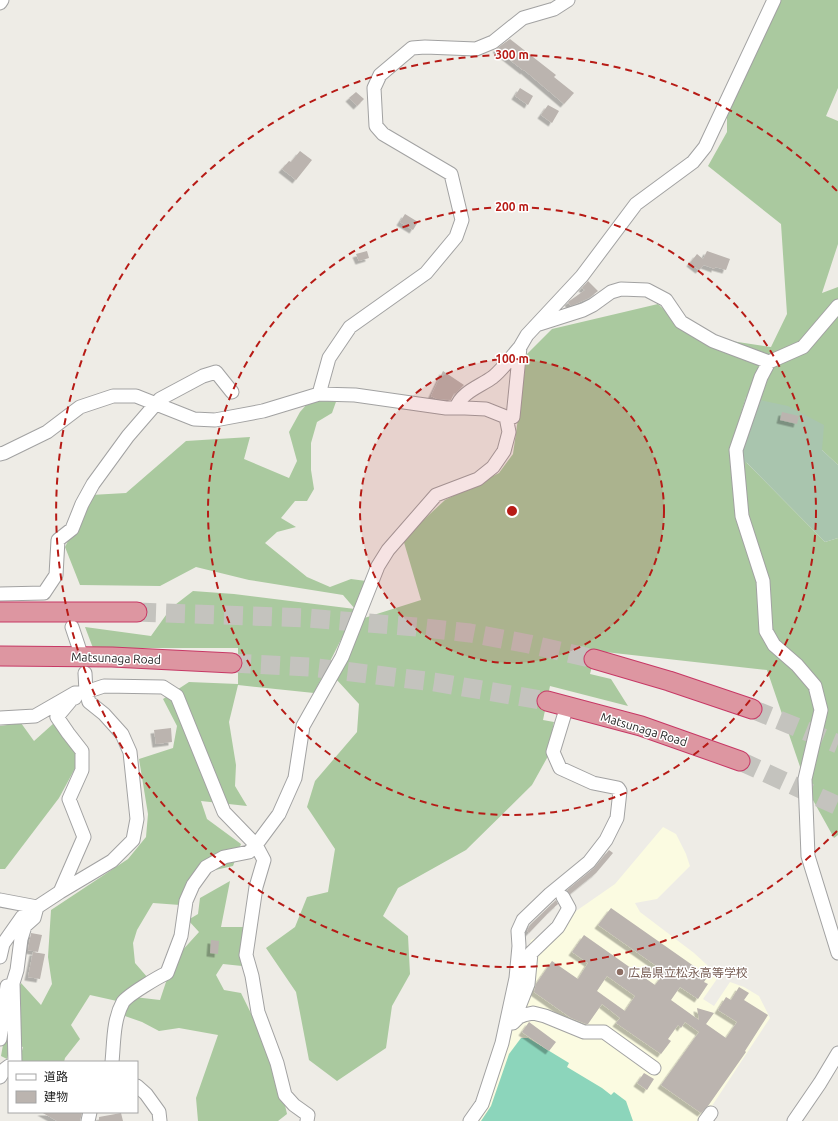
<svg xmlns="http://www.w3.org/2000/svg" width="838" height="1121" font-family="Ubuntu,'Noto Sans JP',sans-serif">
<style>
.education{fill:#fbfbe1}
.forest{fill:#aac99f}
.cemetery{fill:#a9c5ae}
.pitch{fill:#8cd5bb}
.building{fill:#bbb4af;fill-rule:evenodd;filter:url(#shadow)}
.lines{fill:none;stroke-linecap:round;stroke-linejoin:round}
.highway-tunnel{stroke:#c4c3be;stroke-width:19;stroke-dasharray:19 10;stroke-linecap:butt}
.minor-casing{stroke:#a2a2a2;stroke-width:15}
.highway-casing{stroke:#c73865;stroke-width:21}
.minor{stroke:#fff;stroke-width:13}
.highway{stroke:#dd96a1;stroke-width:19}
.ring{fill:none;stroke:#b71b16;stroke-width:2;stroke-dasharray:7 5}
.education-dot{fill:#8d6e63;stroke:#fff;stroke-width:1.5}
.labels{text-anchor:middle;dominant-baseline:central;stroke-width:3;stroke-linejoin:round;paint-order:stroke}
.street-label{font-size:12px;fill:#1e1e1e;stroke:#fff}
.education-label{font-size:12px;fill:#785e54;stroke:#fff;text-anchor:start}
.centre{fill:#b71b16;stroke:#fff;stroke-width:2}
.ring-label{font-size:12px;text-anchor:middle;font-weight:bold;fill:#b71b16;stroke:#fff;stroke-width:3;stroke-linejoin:round;paint-order:stroke}
</style>
<defs>
<filter id="shadow"><feDropShadow dx="-3.5" dy="3.5" stdDeviation="0" flood-color="#0004"/></filter>
</defs>
<rect width="100%" height="100%" fill="#eeece6"/>
<path class="education" d="M663 827 676 834 686 854 690 866 657 899 635 903 640 912 694 953 719 976 703 999 714 1006 730 982 744 987 759 996 770 1018 702 1121H478L488 1106 511 1037 515 1010 526 954 531 940 540 936 615 884Z"/>
<path class="forest" d="M779 0H838V88L826 116 838 121V244L822 293 838 287V465L822 450 746 397 731 447 825 542 838 538V835L834 838 809 793 767 670 596 651 590 674 611 679 628 706 550 686 543 720 554 722 547 758 532 785 466 850 398 888 383 916 408 936 410 974 392 1006 386 1048 337 1081 309 1060 296 992 266 948 295 927 307 897 328 892 335 849 307 807 315 781 357 732 359 704 336 679 361 619 421 600 403 539 445 500 499 473 513 454 527 354 552 329 658 304 692 335 771 347 787 314 781 224 708 166 727 132V98Z
M321 398 337 399 332 413 317 422 311 443V470L314 489 307 501H295L281 518 296 527 277 532 265 543 307 577 330 587 351 579 366 581 356 610 314 693 238 685 229 722 236 765 235 786 247 806 201 801 207 819 241 844 233 866 206 872 180 905 153 903 137 930 133 943 135 963 148 978 117 1001 90 995 71 1025 80 1039 65 1058 64 1062H19L23 1047 11 1044 7 1059 1 1056 10 1006 21 983 41 1005 52 984 48 957 51 910 128 859 146 837 148 814 139 759 173 748 177 726 163 699 189 682 238 684V648H93L85 627 151 636 171 608 193 591 234 594 355 609 343 595 249 580 196 567 160 586 80 585 65 547 91 495 126 493 186 441 250 437 244 459 289 478 297 461 289 432 300 412 307 404Z
M21 723 34 741 54 723 76 747 79 761 59 798 5 869H0V726Z
M230 881 221 927H244L242 966 223 964 216 975 224 990 241 993 272 1056 282 1092 287 1114 278 1121H198L196 1098 218 1035 179 1028 159 1031 142 1022 122 1015 134 997 160 1000 168 976 180 953 199 932 188 920 198 914 200 898Z"/>
<path class="cemetery" d="M746 397 788 406 824 425 822 450 838 465V538L825 542 747 463 731 457V447Z"/>
<path class="pitch" d="M521 1038H528L569 1063 567 1067 602 1088 611 1095 614 1092 626 1101 633 1121H481L491 1106 509 1054Z"/>
<path class="building" d="M510 39 556 75 554 77 574 93 564 104 524 70V71L496 49Z
M520 88 533 96 528 105 515 96Z
M356 92 364 99 357 106 349 98Z
M548 105 559 111 552 123 541 115Z
M300 151 312 160 296 180 282 169 289 161 291 162Z
M405 214 418 222 413 230 400 222Z
M367 251 369 258 359 261 356 254Z
M707 251 730 259 726 270 715 267V269L704 265 699 270 690 263 697 254 703 259Z
M588 281 598 291 589 298 571 306 568 302 585 290 582 288Z
M443 371 464 385 455 394 454 393 451 400 437 399 431 396Z
M782 412 799 416 797 424 780 420Z
M171 728 172 742 156 744 154 730Z
M609 850 613 853 596 873 570 894 567 890 594 868Z
M556 900 558 904 550 911 529 933 527 931 530 925Z
M611 908 708 976 704 982 708 984 698 999 680 987 671 1000 699 1020 697 1008 714 1013 706 1024 726 1038 737 1022 718 1010 726 997 731 1000 739 987 749 993 744 1000 768 1015 745 1051 746 1052 708 1106 701 1113 661 1085 699 1032 685 1022 681 1028 678 1025 668 1039 671 1041 661 1054 616 1023 620 1018 602 1004 588 1024H586L571 1018 534 992 536 984 552 961 578 979 588 963 572 952 584 935 655 985 665 972 598 925ZM607 976 635 996 625 1011 597 991Z
M31 933 42 935 38 952 28 950Z
M211 940 219 941 218 954 210 953Z
M33 952 45 954 40 979 28 977Z
M529 1022 556 1042 549 1051 522 1032Z
M644 1073 654 1079 647 1090 637 1083Z
M41 1112H80L82 1113 80 1121H57Z
M121 1113 123 1121H99V1117Z"/>
<g class="lines">
<path class="highway-tunnel" d="M137 612 307 618 417 627 470 633 529 644 594 659
M232 663 310 667 434 682 547 701
M752 709 838 744
M740 761 838 806"/>
<defs>
<path id="minor" d="M0 3 2 0
M838 306 803 347 769 362 761 377 736 450 742 516 763 581 766 631 774 645 797 665 815 686 821 710 805 779 808 856 838 953
M539 324 583 310 593 305 611 292 621 289 647 290 666 300 681 322 713 341 769 362
M319 394 329 358 350 327 426 273 456 237 462 220 451 174 383 134 376 126 374 88 380 75 412 48 425 47 476 49 493 42 523 18 554 9 568 0
M456 408C461 392 481 386 493 377 503 369 512 356 520 347
M506 417H513L520 347 527 335 582 276 636 204 693 162 705 147 774 0
M0 454 4 453 47 432 80 407 113 396H136L194 419 215 420 263 411 319 394 355 395 446 408H465L486 409 506 417 509 432 504 451 493 467 478 479 436 495 388 550 378 566 342 657 303 726 295 778 279 814 256 845 249 852 224 857 206 867 193 885 186 901 181 936 167 973C158 977 128 995 123 1002 113 1020 114 1042 112 1062
M0 594 44 593 56 575 58 540 72 529 82 504 93 484 128 436 160 399 203 376 216 372 232 392
M72 627 80 651
M0 718 35 716 75 693 86 692 104 686 163 687 177 696 224 812 256 845 264 860 256 887 246 955 252 976 258 1012 277 1063 285 1095 294 1105 308 1115 307 1121
M60 892 84 837 69 799 82 770V751L68 733 57 717 72 699 75 698
M0 900 37 907 34 918 25 926 21 939 17 970 13 983 15 1062
M0 957 3 944 22 917 60 892 112 861 133 840 137 819 130 752 122 734 104 714 89 702 86 692 85 673
M513 1022 528 984 531 953 558 927 569 908 563 897
M513 1023 519 1017 524 1015 533 1013 545 1016 584 1032H604L654 1068
M0 1039 7 986
M0 1077 5 1069 9 1066
M137 1086 146 1094 159 1112 160 1121
M88 1121 90 1112
M470 1121 482 1104 502 1043 516 978 519 946 518 931 523 920 550 894 589 862 606 840 617 818 620 791 618 788 593 783 560 768 553 752 567 706
M705 1121 711 1113
M794 1121 820 1083 838 1053"/>
<path id="highway" d="M0 612H137
M0 656 112 657 232 663
M594 659 669 681 752 709
M547 701 641 726 740 761"/>
</defs>
<use href="#minor" class="minor-casing"/>
<use href="#highway" class="highway-casing"/>
<use href="#minor" class="minor"/>
<use href="#highway" class="highway"/>
</g>
<circle cx="512" cy="511" r="152" fill="#b71b16" fill-opacity=".12"/>
<g class="ring">
<circle cx="512" cy="511" r="152"/>
<circle cx="512" cy="511" r="304"/>
<path d="M837 831A456 456 0 1 1 837 191"/>
</g>
<circle class="education-dot" cx="620" cy="972" r="4"/>
<g class="labels">
<g class="street-label">
<text transform="translate(116 658) rotate(2)">Matsunaga Road</text>
<text transform="translate(644 729) rotate(17)">Matsunaga Road</text>
</g>
<g class="education-label">
<text x="628" y="972">広島県立松永高等学校</text>
</g>
</g>
<circle cx="512" cy="511" r="6" class="centre"/>
<g class="ring-label">
<text x="512" y="59">300 m</text>
<text x="512" y="211">200 m</text>
<text x="512" y="363">100 m</text>
</g>
<rect x="8" y="1061" width="130" height="52" fill="#ffffff" stroke="#a5a5a5"/>
<rect x="16" y="1074" width="20" height="6" fill="#ffffff" stroke="#a5a5a5"/>
<text x="44" y="1081" font-size="12" fill="#1e1e1e">道路</text>
<rect x="16" y="1091" width="20" height="12" fill="#bbb4af" stroke="#a5a5a5"/>
<text x="44" y="1101" font-size="12" fill="#1e1e1e">建物</text>
</svg>
